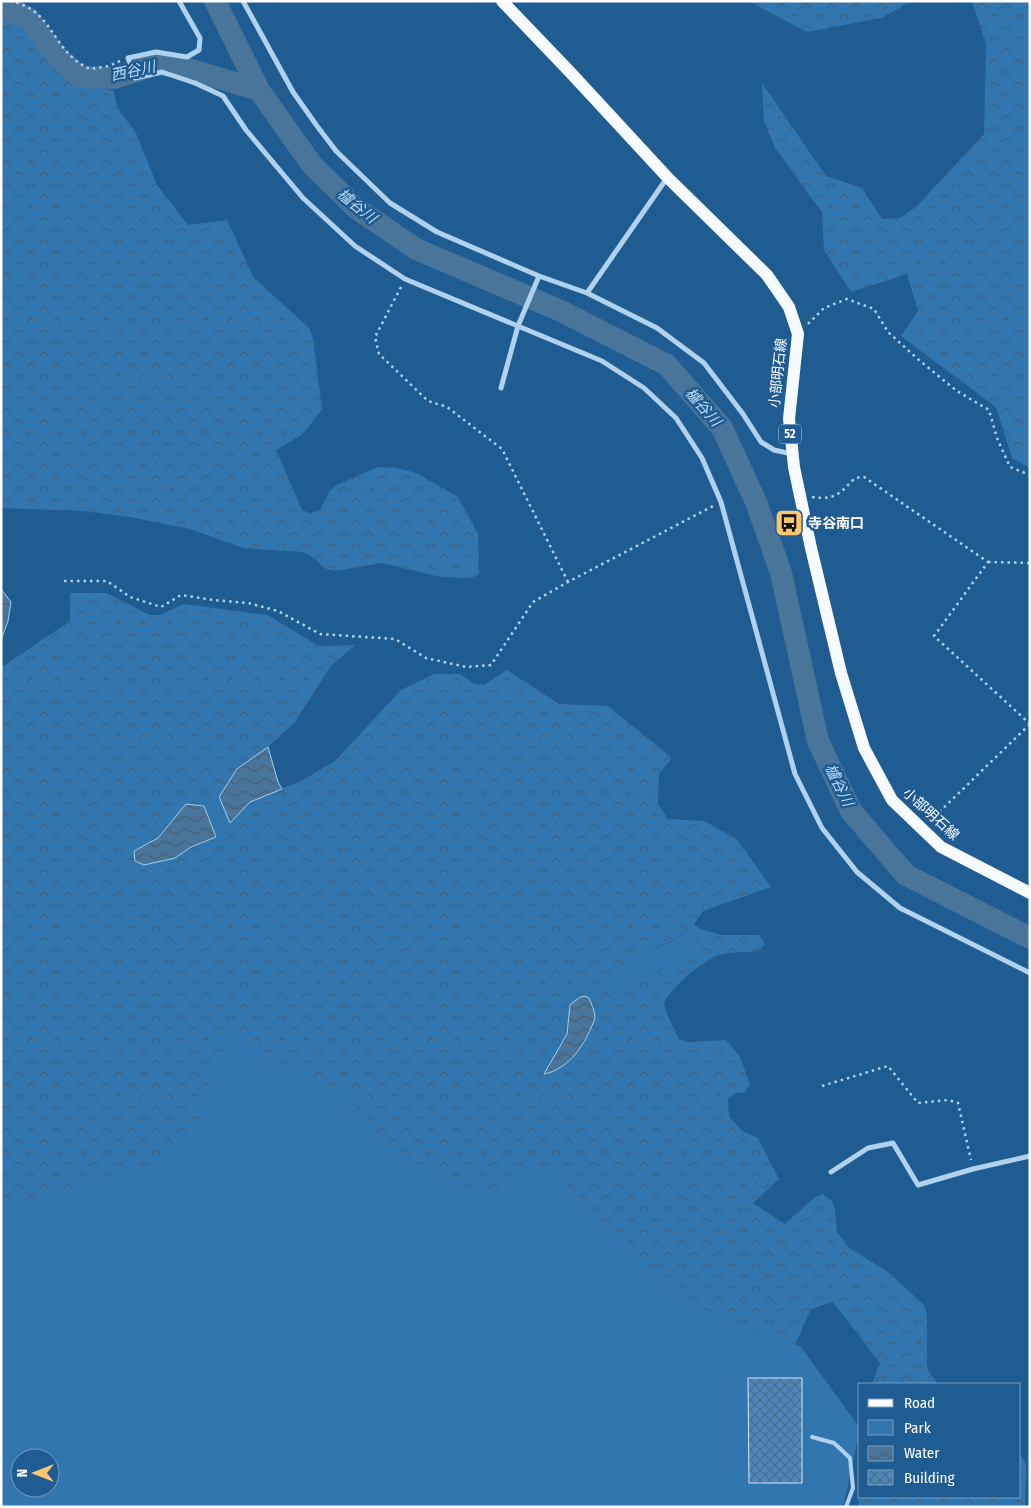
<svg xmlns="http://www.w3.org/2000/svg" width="1031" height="1508" font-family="'Fira Sans Condensed','Noto Sans JP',sans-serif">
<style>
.green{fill:#3276af;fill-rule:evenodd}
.forest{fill:url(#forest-crowns);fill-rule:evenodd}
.water{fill:url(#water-waves);stroke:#a3ceef}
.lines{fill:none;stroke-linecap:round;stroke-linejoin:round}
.river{stroke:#4a759a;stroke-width:22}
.building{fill:url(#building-cross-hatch);stroke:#d6e9fa}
.path{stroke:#b0d2ee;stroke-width:2.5;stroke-dasharray:2.5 4;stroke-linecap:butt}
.lane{stroke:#b0d2ee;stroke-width:4}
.street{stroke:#b0d2ee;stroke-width:5}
.primary{stroke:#f7fbff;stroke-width:12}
.labels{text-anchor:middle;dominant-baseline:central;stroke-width:5;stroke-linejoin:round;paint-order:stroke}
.shield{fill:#1f5c92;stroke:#bccede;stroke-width:1}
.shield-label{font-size:12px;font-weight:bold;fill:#fff}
.street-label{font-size:14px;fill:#fff;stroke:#1f5c92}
.poi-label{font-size:14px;font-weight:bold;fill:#fff;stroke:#1f5c92;text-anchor:start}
.water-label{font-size:15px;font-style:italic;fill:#bcdbf4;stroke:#1f5c92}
</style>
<defs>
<pattern id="forest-crowns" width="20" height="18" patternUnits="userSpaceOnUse" patternTransform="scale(1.25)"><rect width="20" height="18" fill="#3276af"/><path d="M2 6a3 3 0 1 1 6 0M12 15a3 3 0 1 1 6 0" fill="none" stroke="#405f79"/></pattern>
<pattern id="water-waves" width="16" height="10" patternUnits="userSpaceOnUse" patternTransform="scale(1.25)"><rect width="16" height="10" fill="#4a759a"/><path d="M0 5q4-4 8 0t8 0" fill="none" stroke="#4b5e6f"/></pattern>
<pattern id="building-cross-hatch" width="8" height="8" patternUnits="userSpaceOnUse" patternTransform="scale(1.25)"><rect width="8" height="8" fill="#4b87ba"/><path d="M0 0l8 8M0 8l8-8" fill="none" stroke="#4b6f8e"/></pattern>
</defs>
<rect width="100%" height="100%" fill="#1f5c92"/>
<path class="green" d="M219 797 230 823 216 837 204 806 215 803Z
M694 924 700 929 693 948 679 963 651 974 624 995 613 1000C616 992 613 984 615 977 621 955 660 949 676 939 682 935 688 929 694 924Z
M214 1023 548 1156 760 1325 801 1347 860 1428 844 1503 841 1507H1V1187ZM20 1458H50V1488H20Z"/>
<path class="forest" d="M748 1H912L881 18 807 32Z
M972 1H1030V468L1012 458 996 407 901 336 918 311 907 274 851 292 824 250 822 212 776 149 764 122 762 83 826 176 862 188 882 219 900 218 916 207 984 134 986 44Z
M1 19 20 22 77 85 113 90 118 109 136 133 157 185 188 225 227 220 254 278 309 328 313 338 322 409 303 434 276 450 302 510 310 513 320 510 329 492 335 486 378 467 397 468 416 473 458 497 478 534 479 574 471 578 441 577 382 563 336 571 326 569 311 556 303 552 243 548 190 529 130 517 82 511 1 508Z
M70 593H106L150 615H160L184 604 267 615 319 646 355 645 331 666 294 723 268 747 237 769 215 803 204 806 186 804 158 838 135 851 175 858 191 847 216 837 250 802 303 780 335 761 401 690 434 674H459L475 684 484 685 507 670 559 704 608 706 672 758 659 774 658 804 668 819 704 821 737 839 771 887 703 911 694 924 676 939 640 954 623 965 615 976 614 999 624 995 651 974 679 963 693 948 700 929 722 935H759L765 944 758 951C746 952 731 952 719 955 702 961 672 987 664 1003L666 1012 679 1039 688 1042 726 1040 739 1055 750 1084 745 1092 736 1093 728 1098 729 1117 742 1131 758 1138 779 1179 753 1203 785 1224 808 1203 815 1197 823 1194 831 1200 835 1209 837 1232 848 1247 888 1272 924 1305 927 1315V1369L938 1384H872L880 1363 833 1302 811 1309 794 1347 664 1294 629 1250 550 1166 522 1174 495 1190 474 1191 434 1175 401 1153 378 1135 346 1093 228 1037 190 1139 143 1169 1 1209V665H5L70 621ZM570 1005 595 1017 581 1048 544 1074 567 1034Z
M1020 1453 1026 1464 1025 1507H858L860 1489V1497H1020Z"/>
<path class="water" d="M1 589 11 602 8 621 1 640Z
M268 747 278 782 282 789 250 802 230 823 219 797 237 769Z
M186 804 204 806 216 837 191 847 175 858 144 865 135 861 134 851 158 838Z
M585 996 589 998C591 1003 595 1012 595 1017 595 1020 592 1025 591 1028 583 1048 566 1070 544 1074L567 1034 570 1005 580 997Z"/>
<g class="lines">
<path class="river" d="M215 1 259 90 312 165 356 208 416 249 561 311 667 365 722 428 756 502 781 573 818 741 851 811 906 875 1030 938
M1 11 18 13 29 19 55 54 80 77 114 78 158 64 181 67 259 90"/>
</g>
<path class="building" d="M748 1378H802V1483H749Z"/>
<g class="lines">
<path class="path" d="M10 1C48 9 49 36 73 58 78 63 84 66 90 69L109 66 120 61
M401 287 375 337 379 354 428 401 447 407 502 449 568 582
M808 324 824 308 847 299 874 309 888 332 920 361 957 391 989 410 997 438 1010 467 1030 475
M812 497C836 500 839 494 855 478L864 477 988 562 934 636 1030 724
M988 562 1030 563
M64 581H107L130 597 161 607 181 595 213 600 248 603 278 611 320 634 395 639 426 658 466 667 491 665 533 602 568 582 715 505
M930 821 1030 724
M822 1086 888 1066 918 1103 948 1100 958 1103 971 1160"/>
<path class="lane" d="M812 1437 834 1443 850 1458 853 1488 846 1507"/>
<path class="street" d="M179 1 200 38 199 50 187 57 156 52 128 58 135 78 162 72 195 83 223 96 246 130 303 198 355 246 405 279 602 361 644 388 676 418 702 458 721 502 795 774 822 828 857 872 900 908 1030 973
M243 1 293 92 317 126 336 151 390 203 437 232 539 276 587 293 657 328 704 363 743 414 761 442 774 450 792 454
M587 293 667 178
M501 388 518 326 539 276
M831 1172 868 1148 893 1143 918 1185 973 1169 1030 1156"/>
<path class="primary" d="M502 1 570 72 668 178 767 275 789 307 798 334 789 419 794 467 811 548 841 673 864 748 892 800 941 847 1030 893"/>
</g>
<defs>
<symbol id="bus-square" viewBox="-11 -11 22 22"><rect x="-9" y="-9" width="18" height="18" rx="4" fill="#fcc670" stroke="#1f5c92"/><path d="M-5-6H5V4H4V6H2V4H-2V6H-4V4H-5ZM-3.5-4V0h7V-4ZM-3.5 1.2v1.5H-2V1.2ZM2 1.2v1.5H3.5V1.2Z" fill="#111"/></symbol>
</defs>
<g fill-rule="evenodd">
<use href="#bus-square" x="773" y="507" width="32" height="32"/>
</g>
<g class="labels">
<rect class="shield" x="779" y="424.5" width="22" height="19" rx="4"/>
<g class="shield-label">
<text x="790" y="434">52</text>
</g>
<g class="street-label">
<text transform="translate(778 373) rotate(-84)">小部明石線</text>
<text transform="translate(931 814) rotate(42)">小部明石線</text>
</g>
<g class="poi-label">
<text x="808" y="523">寺谷南口</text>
</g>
<g class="water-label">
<text transform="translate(133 71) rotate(-12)">西谷川</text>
<text transform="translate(357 206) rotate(39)">櫨谷川</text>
<text transform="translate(703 407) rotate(49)">櫨谷川</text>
<text transform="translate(839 785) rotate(64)">櫨谷川</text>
</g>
</g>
<rect width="1031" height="1508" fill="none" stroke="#ffffff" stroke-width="5"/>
<rect x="858" y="1383" width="162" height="115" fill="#1f5c92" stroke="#799dbe"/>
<rect x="868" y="1399" width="25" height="8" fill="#f7fbff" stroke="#799dbe"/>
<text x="904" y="1408" font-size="15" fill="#ffffff">Road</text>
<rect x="868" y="1420" width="25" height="15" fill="#3276af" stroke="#799dbe"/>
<text x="904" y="1433" font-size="15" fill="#ffffff">Park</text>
<rect x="868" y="1446" width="25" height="15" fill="url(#water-waves)" stroke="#799dbe"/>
<text x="904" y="1458" font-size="15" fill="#ffffff">Water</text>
<rect x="868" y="1470" width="25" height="15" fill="url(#building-cross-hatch)" stroke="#799dbe"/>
<text x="904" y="1483" font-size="15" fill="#ffffff">Building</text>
<g transform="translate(35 1473) rotate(270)"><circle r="24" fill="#1f5c92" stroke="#799dbe"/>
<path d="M0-4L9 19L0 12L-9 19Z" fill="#fcc670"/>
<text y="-8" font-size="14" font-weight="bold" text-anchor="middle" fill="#ffffff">N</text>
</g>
</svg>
